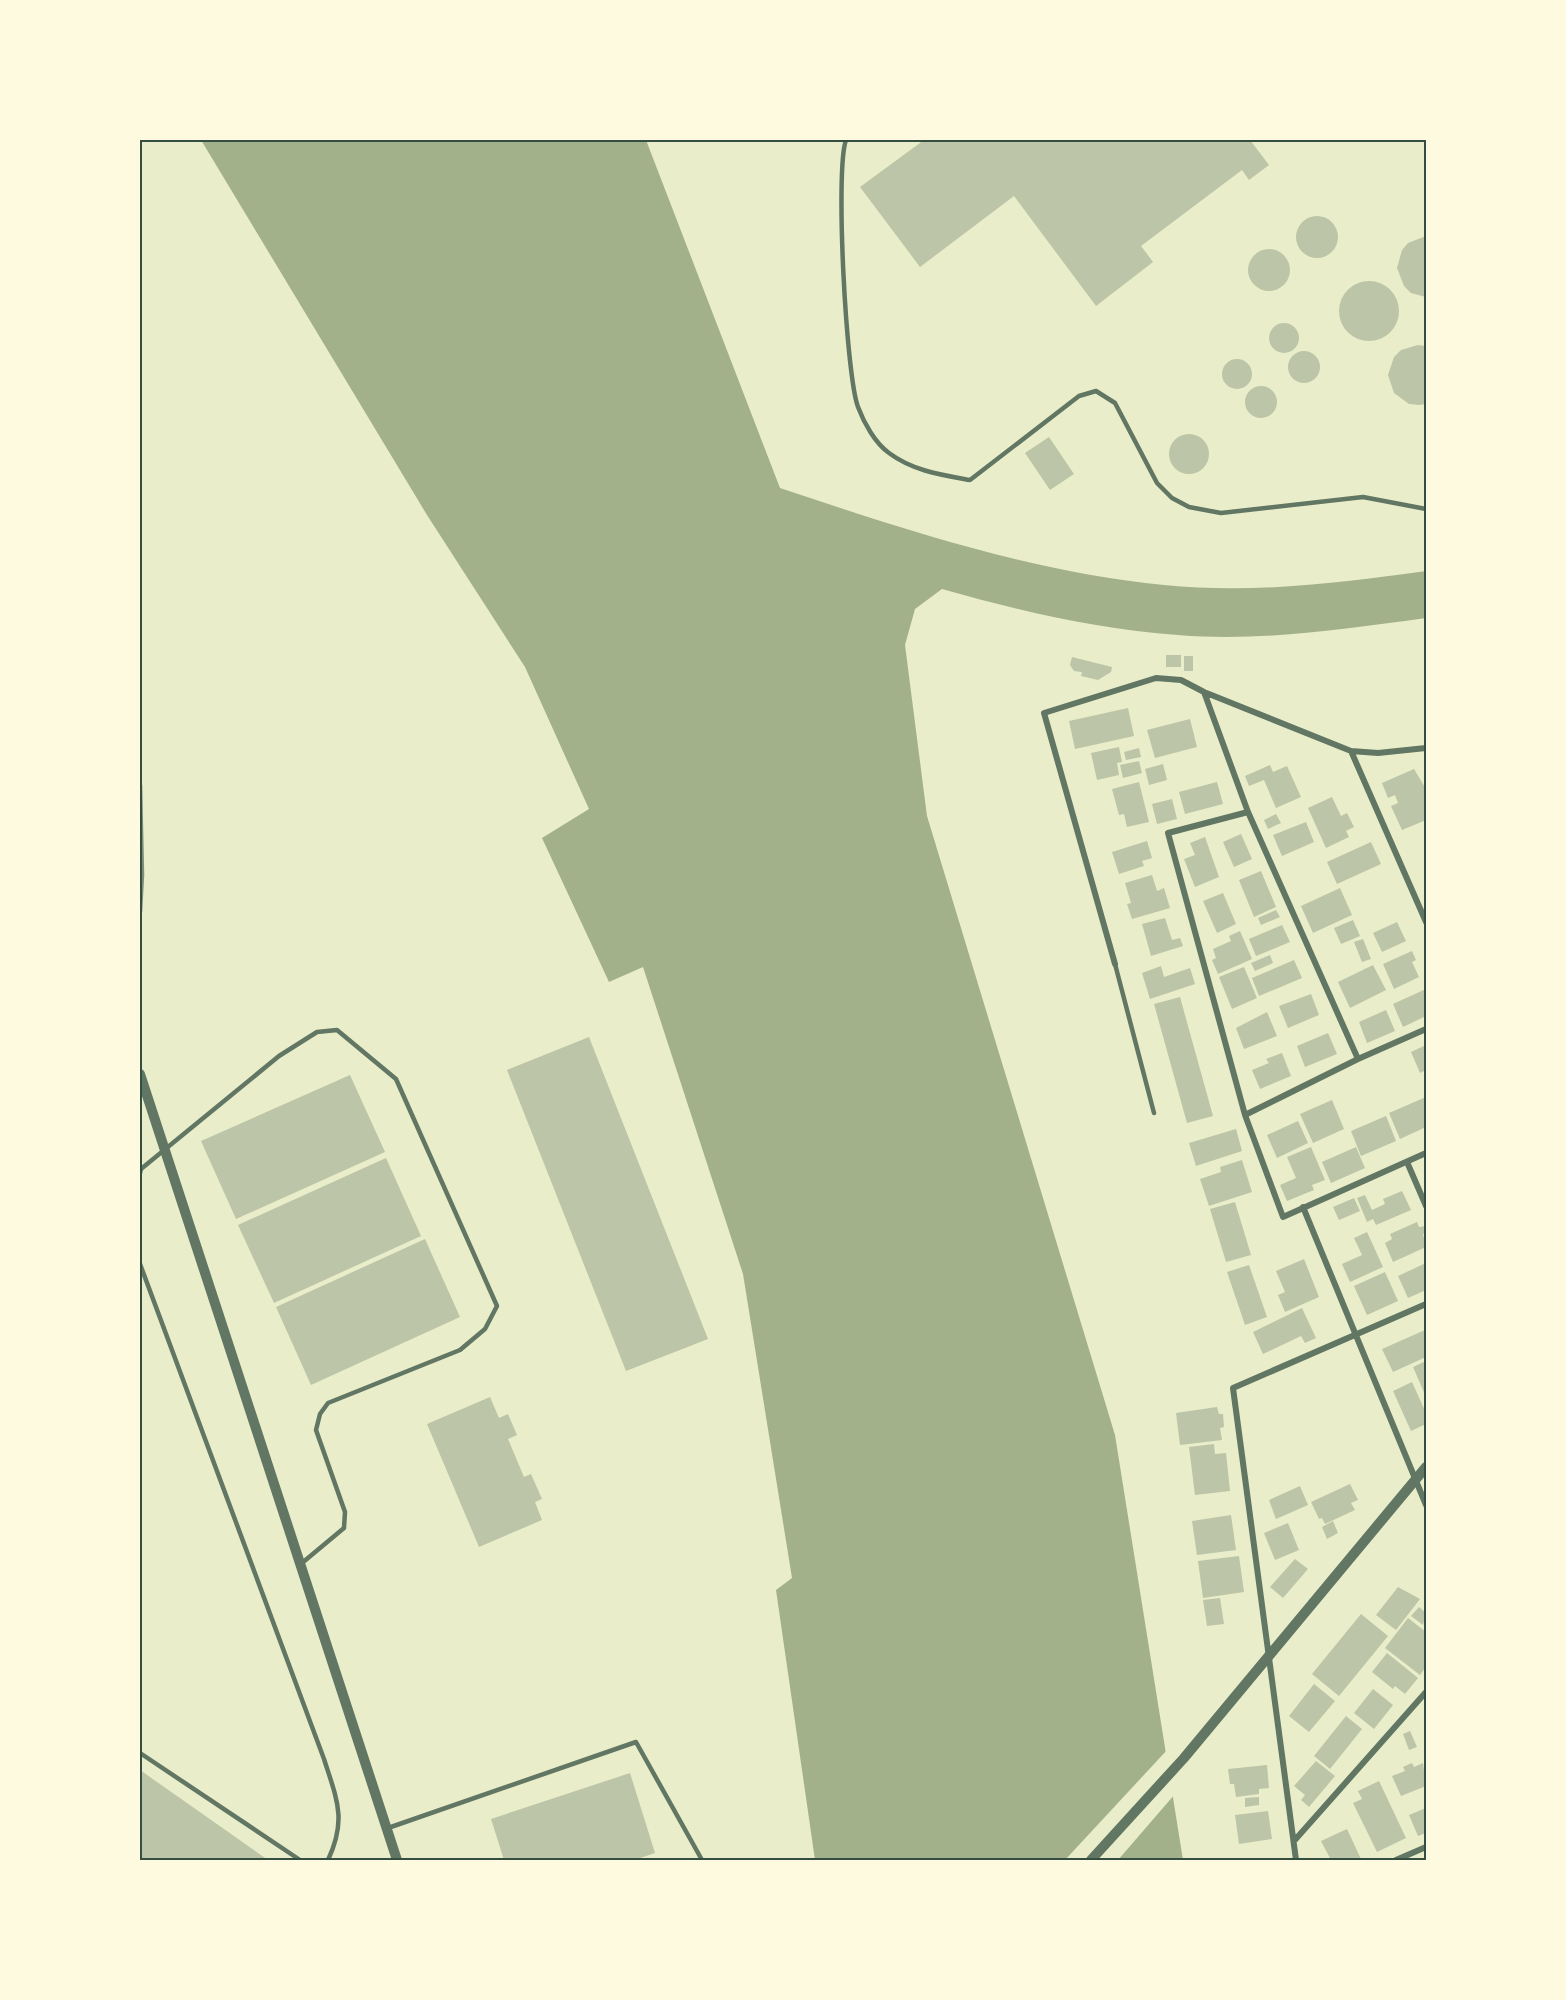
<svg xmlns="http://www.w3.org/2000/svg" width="1566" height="2000" font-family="'Fira Sans',sans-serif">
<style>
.water{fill:#a3b18a}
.pier{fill:#e9edc9}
.building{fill:#bcc5a7}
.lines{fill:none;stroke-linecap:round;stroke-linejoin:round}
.service{stroke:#617663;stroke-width:4.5}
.minor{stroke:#617663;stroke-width:6}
.tertiary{stroke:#617663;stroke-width:10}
.rail{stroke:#7c8e77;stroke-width:4.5}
.neatline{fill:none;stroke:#344e41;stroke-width:2}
</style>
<rect width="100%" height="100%" fill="#e9edc9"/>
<path class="water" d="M201 140H646L780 488C906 530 1032 572 1164 585 1253 594 1338 583 1426 571V618C1344 629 1261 642 1178 635 1097 629 1020 611 942 589L915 609 905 645 927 816 1115 1435 1183 1860H815L776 1590 792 1578 743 1274 643 967 609 982 542 838 589 809 525 667 427 515Z"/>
<path class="pier" d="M1168 1749 1175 1794 1118 1860H1065Z"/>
<path class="building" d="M924 140H1250L1269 165 1249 180 1242 170 1141 246 1153 262 1096 306 1014 196 920 267 860 187Z
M1296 237a21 21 0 1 1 42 0a21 21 0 1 1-42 0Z
M1426 236V297L1411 293 1404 286 1397 268 1402 250 1408 243Z
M1248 270a21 21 0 1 1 42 0a21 21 0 1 1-42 0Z
M1339 311a30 30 0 1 1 60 0a30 30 0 1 1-60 0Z
M1269 338a15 15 0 1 1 30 0a15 15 0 1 1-30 0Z
M1418 345 1426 346V404L1419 405 1409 404 1394 393 1388 375 1394 357 1401 350Z
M1288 367a16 16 0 1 1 32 0a16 16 0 1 1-32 0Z
M1222 374a15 15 0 1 1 30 0a15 15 0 1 1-30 0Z
M1245 402a16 16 0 1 1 32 0a16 16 0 1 1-32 0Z
M1169 454a20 20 0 1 1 40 0a20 20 0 1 1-40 0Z
M1049 437 1074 474 1050 490 1025 453Z
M1166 655H1181V667H1166Z
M1184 656H1193V671H1184Z
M1072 657 1112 667 1111 672 1098 680 1081 676 1082 672 1074 671 1070 665Z
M1128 708 1134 736 1075 749 1069 721Z
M1190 719 1197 747 1155 758 1147 730Z
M1119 747 1122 762 1117 763 1119 775 1097 780 1091 753Z
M1139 748 1141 757 1126 760 1124 752Z
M1139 761 1142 773 1123 778 1120 765Z
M1163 764 1167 780 1149 785 1145 769Z
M1270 765 1273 772 1287 766 1301 797 1276 808 1264 780 1249 786 1245 776Z
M1414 769 1426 789V820L1402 830 1391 806 1398 803 1395 795 1388 798 1382 783Z
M1139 782 1149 822 1127 827 1124 814 1119 815 1112 789Z
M1217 782 1223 804 1185 814 1179 792Z
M1332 797 1341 816 1347 813 1354 827 1346 831 1349 837 1326 848 1308 808Z
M1172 799 1177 819 1157 824 1152 804Z
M1276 814 1281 823 1268 829 1264 820Z
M1306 822 1314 842 1282 856 1273 835Z
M1241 834 1252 859 1234 867 1223 842Z
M1205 837 1219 877 1195 887 1184 859 1195 855 1190 843Z
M1147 841 1152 858 1142 861 1144 866 1119 874 1112 852Z
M1371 842 1381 864 1337 884 1327 862Z
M1261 871 1276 907 1254 917 1239 880Z
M1152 875 1157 891 1164 888 1170 908 1132 919 1127 904 1131 903 1125 883Z
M1340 888 1352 915 1313 933 1301 906Z
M1223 893 1236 924 1217 933 1203 901Z
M1276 910 1280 917 1261 925 1258 918Z
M1165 918 1172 940 1180 938 1183 946 1151 956 1142 924Z
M1353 920 1360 936 1341 944 1334 928Z
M1397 922 1406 941 1382 952 1373 933Z
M1282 925 1290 942 1256 956 1249 939Z
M1240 931 1252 959 1218 974 1212 960 1216 958 1213 949 1231 941 1229 936Z
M1363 939 1371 959 1362 962 1354 942Z
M1412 951 1416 960 1412 962 1419 977 1394 989 1383 964Z
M1270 955 1273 963 1255 971 1251 963Z
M1294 960 1302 978 1259 996 1252 978Z
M1373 965 1386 990 1350 1008 1338 982Z
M1161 966 1164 977 1190 968 1195 984 1150 999 1142 973Z
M1244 967 1257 998 1232 1009 1219 977Z
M1426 989V1016L1403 1027 1393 1004Z
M1311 994 1319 1015 1288 1028 1279 1006Z
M1180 997 1213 1116 1187 1123 1154 1004Z
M1386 1010 1395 1031 1367 1043 1359 1022Z
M1267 1012 1277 1036 1244 1049 1236 1028Z
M1328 1033 1337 1054 1305 1067 1297 1046Z
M589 1037 708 1339 626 1371 507 1070Z
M1426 1045V1070L1420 1073 1411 1052Z
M1282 1053 1291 1076 1260 1089 1252 1070 1269 1063 1266 1059Z
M350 1075 385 1152 236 1219 201 1141Z
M1426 1097V1127L1400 1139 1389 1113Z
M1332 1100 1344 1129 1313 1143 1300 1114Z
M1386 1116 1396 1141 1361 1156 1351 1131Z
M1298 1121 1308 1143 1277 1158 1267 1135Z
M1236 1129 1242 1151 1196 1166 1189 1143Z
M1311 1147 1325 1180 1312 1185 1314 1190 1287 1201 1280 1185 1296 1178 1287 1157Z
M1356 1147 1365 1168 1331 1183 1322 1162Z
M386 1158 421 1236 274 1303 238 1225Z
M1242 1160 1252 1192 1209 1206 1200 1179 1221 1172 1220 1167Z
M1402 1191 1411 1210 1376 1225 1373 1219 1367 1222 1357 1198 1365 1195 1372 1210 1385 1204 1383 1199Z
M1354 1198 1360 1211 1339 1220 1333 1207Z
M1235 1202 1251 1255 1226 1262 1210 1209Z
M1417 1222 1419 1227 1426 1226V1233L1423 1234 1426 1247 1393 1262 1385 1243 1392 1239 1390 1234Z
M1367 1232 1383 1267 1350 1282 1342 1264 1362 1255 1354 1238Z
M425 1239 460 1317 311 1385 276 1307Z
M1304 1259 1319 1297 1285 1312 1278 1295 1285 1292 1276 1271Z
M1426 1263V1290L1408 1298 1398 1276Z
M1249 1265 1267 1317 1245 1325 1227 1272Z
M1385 1272 1398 1301 1367 1315 1354 1286Z
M1302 1308 1316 1338 1305 1343 1301 1336 1263 1354 1253 1332Z
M1425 1330 1426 1357 1393 1372 1382 1349Z
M1426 1361V1397L1413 1367Z
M1412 1382 1426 1413V1424L1411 1431 1393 1391Z
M490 1397 499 1418 508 1414 517 1435 508 1439 524 1477 531 1474 542 1499 535 1502 542 1520 479 1547 427 1424Z
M1217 1407 1219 1414H1223L1224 1427 1220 1428 1222 1440 1180 1445 1176 1413Z
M1214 1444 1215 1454 1226 1453 1230 1491 1195 1495 1189 1447Z
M1350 1484 1358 1500 1351 1503 1355 1510 1325 1524 1322 1518 1319 1519 1311 1502Z
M1300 1486 1308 1505 1276 1519 1269 1500Z
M1231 1515 1236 1550 1197 1555 1192 1521Z
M1333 1521 1338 1533 1327 1539 1322 1527Z
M1288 1523 1299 1550 1275 1560 1264 1533Z
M1239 1556 1244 1592 1203 1598 1198 1561Z
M1295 1559 1308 1569 1283 1598 1270 1587Z
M1398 1587 1420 1599 1396 1630 1376 1615Z
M1220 1598 1224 1624 1207 1626 1203 1600Z
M1419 1607 1426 1613 1423 1625 1411 1616Z
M1361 1614 1388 1636 1339 1696 1312 1674Z
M1408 1618 1426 1632V1667L1420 1675 1385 1648Z
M1387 1653 1418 1678 1405 1694 1395 1686 1393 1689 1372 1672Z
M1314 1684 1335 1701 1309 1732 1289 1716Z
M1373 1689 1393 1705 1374 1729 1354 1713Z
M1346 1716 1362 1729 1330 1769 1314 1756Z
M1410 1731 1417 1747 1409 1750 1403 1734Z
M1316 1761 1335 1776 1309 1807 1301 1800 1305 1795 1294 1786Z
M1412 1763 1414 1767 1423 1763 1426 1786 1401 1796 1392 1776 1405 1771 1403 1767Z
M1267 1765 1269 1788 1259 1789V1794L1236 1797 1234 1784H1230L1228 1769Z
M140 1770 268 1860H140Z
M630 1773 655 1853 634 1860H504L491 1819Z
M1379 1781 1406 1838 1377 1852 1353 1803 1362 1799 1358 1791Z
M1259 1797V1805L1245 1807V1798Z
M1426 1808V1833L1418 1836 1409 1815Z
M1268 1811 1272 1839 1239 1844 1235 1815Z
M1347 1829 1361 1859 1331 1860 1321 1841Z"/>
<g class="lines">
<path class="service" d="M846 140C835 170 846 375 858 407 864 423 875 443 889 453 913 471 942 475 970 480L1079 396 1096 391 1115 403 1157 483 1172 498 1189 507 1221 513 1363 497 1426 509
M1115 964 1154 1113
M140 1173 141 1169 279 1056 317 1032 337 1030 396 1079 497 1306 485 1329 460 1350 328 1403 320 1414 316 1430 345 1512 344 1528 302 1563
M140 1264 324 1759C337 1800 347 1819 328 1860
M140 1753 300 1860
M388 1828 636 1742 702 1860"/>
<path class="minor" d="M1204 692 1248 812 1358 1059
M1351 751 1426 922
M1248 812 1168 833 1245 1115 1283 1217 1426 1153
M1115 964 1044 713 1156 678 1181 680 1204 692 1351 751 1378 753 1426 748
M1245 1115 1358 1059 1426 1029
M1407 1162 1426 1206
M1303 1207 1426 1505
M1294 1841 1426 1692
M1296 1860 1233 1388 1426 1304
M1396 1860 1426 1847"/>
<path class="tertiary" d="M140 1074 397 1860
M1091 1860 1184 1758 1426 1467"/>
<path class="rail" d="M140 785 142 875 140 912"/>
</g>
<rect width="1566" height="2000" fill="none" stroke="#fefae0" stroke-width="282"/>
<rect x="141" y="141" width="1284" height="1718" class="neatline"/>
</svg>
